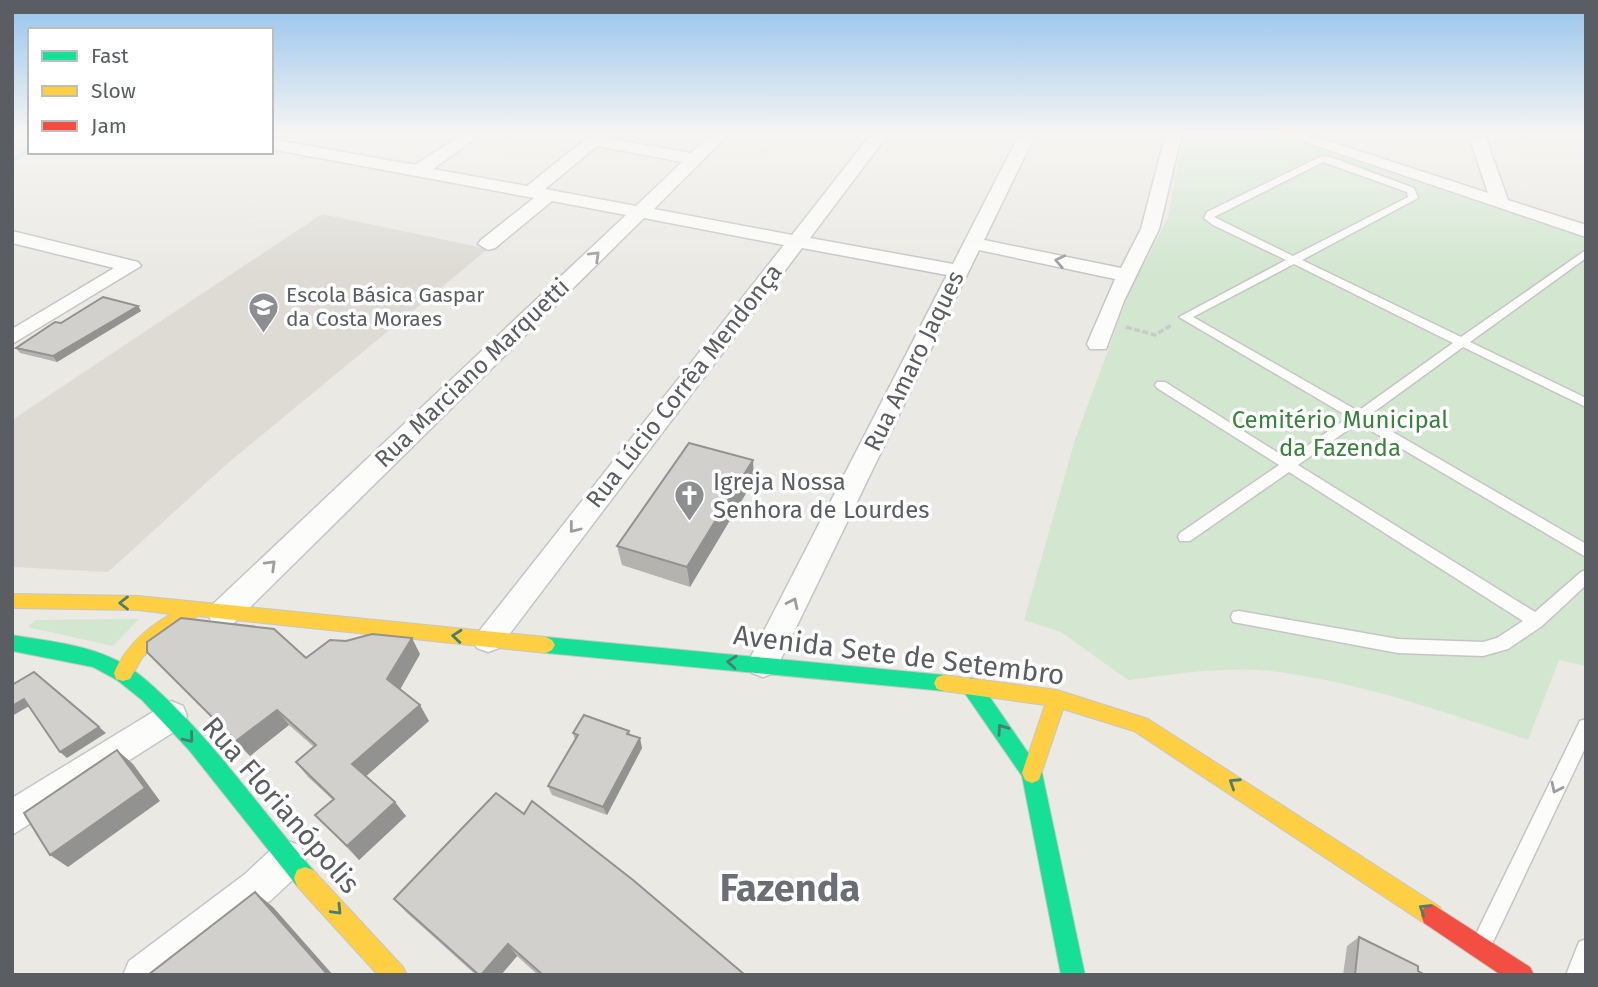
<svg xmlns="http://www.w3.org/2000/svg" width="1598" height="987" font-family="'Fira Sans',sans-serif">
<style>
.education{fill:#dddbd4}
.green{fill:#d2e6d0}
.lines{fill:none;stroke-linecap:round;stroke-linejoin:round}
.stream{stroke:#b8d9f4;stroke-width:5}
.lane-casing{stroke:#c5c5c5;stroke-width:3}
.street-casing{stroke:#c5c5c5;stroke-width:3}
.fast-casing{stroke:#c6c7c6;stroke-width:2}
.slow-casing{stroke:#c6c7c6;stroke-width:2}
.jam-casing{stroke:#c6c7c6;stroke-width:2}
.path{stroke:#c7cbc9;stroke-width:3.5;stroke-dasharray:6 2.5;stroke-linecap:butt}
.lane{fill:#fcfcfb;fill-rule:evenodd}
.street{fill:#fcfcfb;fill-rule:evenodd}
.fast{fill:#16e098;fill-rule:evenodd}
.slow{fill:#ffcf43;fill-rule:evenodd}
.jam{fill:#f24e42;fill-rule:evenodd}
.wall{fill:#b4b3b0}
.shaded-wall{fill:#929290}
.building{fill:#d1d0cd;stroke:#929290;stroke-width:2}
.oneway{stroke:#9b9d9f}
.oneway2{stroke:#497e70}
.labels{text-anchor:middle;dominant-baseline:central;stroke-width:7;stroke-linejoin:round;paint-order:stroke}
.far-poi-label{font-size:21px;fill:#5a5d62;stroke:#fff;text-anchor:start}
.street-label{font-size:24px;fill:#5a5d62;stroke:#fff}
.park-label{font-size:24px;fill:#38833e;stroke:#fff}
.poi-label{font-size:24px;fill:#5a5d62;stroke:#fff;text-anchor:start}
.near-street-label{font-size:28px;fill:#5a5d62;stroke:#fff}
.near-district-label{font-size:38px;font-weight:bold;fill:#6b6f74;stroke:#fff}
</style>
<rect width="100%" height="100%" fill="#eae9e4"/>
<path class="education" d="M322 214 488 249 228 463 108 572 12 567V420Z"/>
<path class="green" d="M1184 133H1272L1586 238V666L1559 660 1528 740C1444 712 1360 682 1271 671 1224 666 1175 674 1128 680L1061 632 1024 620 1075 440 1130 290 1168 218Z
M139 619 113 646 28 627 35 620Z"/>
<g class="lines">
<path class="stream" d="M12 159 30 151"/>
<defs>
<path id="lane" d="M1322 156 1333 158 1414 188 1418 198 1302 260 1461 337 1586 250V258L1470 342 1586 398V407L1463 347 1367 417 1586 544V557L1358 423 1298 465 1535 612 1581 572 1586 570V585L1542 626 1508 649 1483 656 1398 653 1233 622 1231 617 1233 612 1239 611 1398 639 1483 642 1497 638 1523 621 1289 472 1190 541H1180L1178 537 1180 533 1279 465 1157 388 1155 385 1157 382H1165L1288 459 1349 417 1179 317 1286 260 1213 225 1204 218 1207 212ZM1323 162 1407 192 1408 197 1293 256 1214 217ZM1294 264 1453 343 1358 411 1193 317Z
M1586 719V746L1492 944 1485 947 1478 944 1475 937 1478 930 1580 721Z
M1586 939V975H1566L1579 942Z"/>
<path id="street" d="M464 133H483L433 169 527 186 593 133H611L606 138 691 153 713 133H730L654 209 792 235 872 133H889L810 238 953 264 1020 133H1036L984 240 1121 268 1141 229 1166 133H1182L1159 229 1124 301 1106 349H1090L1087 344 1115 279 979 250 774 673 763 677 752 673 747 664 947 275 802 248 499 648 488 652 477 648 473 639 784 245 644 218 234 623 223 626 212 623 208 614 212 605 626 215 552 201 495 248 488 250 478 244 481 240 534 198 271 149V139L415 165ZM597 146 682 162 636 206 545 189Z
M1279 133H1304L1488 193 1468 133H1484L1508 200 1586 225V237Z
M12 231 138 262 141 266 12 344V329L114 268 12 243Z
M171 701 183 706 187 716 183 726 12 835V798Z
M288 841 301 846 306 859 301 872 271 900 176 975H123L129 961 245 874 275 846Z"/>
<path id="fast" d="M12 635C47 641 84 644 116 660 137 670 154 687 171 703 223 754 265 815 313 870L316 878 313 886 305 889 297 886 189 750 142 700 117 680 93 667 12 651Z
M546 637 944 675 951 677 954 683 951 689 944 691 546 653 540 650 537 645 540 640Z
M971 678 978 680 1042 773 1085 975H1061L1022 776 964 692 961 686 964 680Z"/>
<path id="slow" d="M12 594 138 596 546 637 552 640 555 645 552 650 546 653 198 616 158 641 142 658 130 679 123 681 116 679 114 673C126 646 146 628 171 614L138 610 12 608Z
M944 675 1057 690 1148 719 1440 907 1443 915 1440 923 1432 926 1424 923 1134 731 1063 709 1039 780 1032 783 1025 780 1022 773 1045 705 944 691 937 689 934 683 937 677Z
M305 867 313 870 403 967 407 975H378L297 886 294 878 297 870Z"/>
<path id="jam" d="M1432 904 1530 967 1534 975H1501L1424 923 1421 915 1424 907Z"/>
</defs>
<use href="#lane" class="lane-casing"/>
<use href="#street" class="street-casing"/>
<use href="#fast" class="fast-casing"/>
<use href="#slow" class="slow-casing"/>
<use href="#jam" class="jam-casing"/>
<path class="path" d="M1126 327 1155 335 1173 324"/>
<use href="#lane" class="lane"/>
<use href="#street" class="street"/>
<use href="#fast" class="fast"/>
<use href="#slow" class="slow"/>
<use href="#jam" class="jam"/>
</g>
<path class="wall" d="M138 306 141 311 57 362 20 353 16 348 61 323Z
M754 480 690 587 622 565 617 546Z
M147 652 306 658 420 654 400 689 429 721 366 776 406 816 359 860 315 815 333 800 308 777 296 762 314 747 289 725 250 756Z
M629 731 630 735 642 748 607 815 552 795 548 786 575 740 573 733Z
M524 814 745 975H538L517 956 501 975H476L406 912 394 899Z
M1359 937 1418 971 1425 975H1343L1347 946Z"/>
<path class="shaded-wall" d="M138 306 141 311 57 362 53 356Z
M753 460 754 480 690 587 687 567Z
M412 638 420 654 397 695 387 679Z
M24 699 31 705 12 716V706Z
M420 705 429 721 364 778 352 764Z
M277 710 289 725 250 756 236 741Z
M99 727 106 733 67 758 60 752Z
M640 738 642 748 607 815 603 807Z
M117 750 133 764 160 801 68 867 50 855Z
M395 802 406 816 359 860 347 846Z
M255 892 273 907 333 975H328Z
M508 944 517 956 501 975H481Z"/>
<path class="building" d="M103 297 138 306 53 356 16 348 55 322 61 323Z
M689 443 753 460 687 567 617 546Z
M181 618 274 629 306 658 330 640 346 641 372 634 412 638 387 679 420 705 352 764 395 802 347 846 315 815 334 799 296 762 316 745 277 710 236 741 147 652V642Z
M34 672 99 727 60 752 24 699 12 706V685Z
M584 715 629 731 627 734 640 738 603 807 548 786 578 735 573 733Z
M117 750 145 788 50 855 24 813Z
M496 793 524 814 532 801 633 880 745 975H543L508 944 481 975H479L394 899Z
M255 892 328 975H148Z
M1359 937 1418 966V971L1425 975H1355Z"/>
<defs><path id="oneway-chevron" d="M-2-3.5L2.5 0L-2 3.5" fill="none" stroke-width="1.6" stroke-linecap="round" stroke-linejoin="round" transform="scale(1.75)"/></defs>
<g class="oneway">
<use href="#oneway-chevron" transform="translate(595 256) rotate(-44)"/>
<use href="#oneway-chevron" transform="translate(1060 261) rotate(-168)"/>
<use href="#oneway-chevron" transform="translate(574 528) rotate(128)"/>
<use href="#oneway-chevron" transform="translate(271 565) rotate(-44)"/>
<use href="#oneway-chevron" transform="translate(793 603) rotate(-64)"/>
<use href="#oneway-chevron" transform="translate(1556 788) rotate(116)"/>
</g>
<g class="oneway2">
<use href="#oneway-chevron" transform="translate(124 603) rotate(-180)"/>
<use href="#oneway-chevron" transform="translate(457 636) rotate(-175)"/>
<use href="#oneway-chevron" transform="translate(732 662) rotate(-175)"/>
<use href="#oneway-chevron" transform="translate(1002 729) rotate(-125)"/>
<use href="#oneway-chevron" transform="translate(189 738) rotate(51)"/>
<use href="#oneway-chevron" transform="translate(1234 783) rotate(-147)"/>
<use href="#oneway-chevron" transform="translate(1424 909) rotate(-147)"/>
<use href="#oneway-chevron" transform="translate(337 910) rotate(46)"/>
</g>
<linearGradient id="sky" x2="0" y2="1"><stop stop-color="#95c3ed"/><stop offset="0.49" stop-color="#f6f5f3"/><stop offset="1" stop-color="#f6f5f3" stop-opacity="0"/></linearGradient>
<rect width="1598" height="271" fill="url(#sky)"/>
<defs>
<symbol id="school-pin" viewBox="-11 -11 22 30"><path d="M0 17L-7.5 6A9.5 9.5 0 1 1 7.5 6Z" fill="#8c8e90" stroke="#fff"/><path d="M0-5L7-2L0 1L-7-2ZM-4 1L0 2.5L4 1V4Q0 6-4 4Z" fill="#fff"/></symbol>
<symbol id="church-pin" viewBox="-11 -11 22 30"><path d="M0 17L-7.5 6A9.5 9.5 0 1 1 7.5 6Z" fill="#8c8e90" stroke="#fff"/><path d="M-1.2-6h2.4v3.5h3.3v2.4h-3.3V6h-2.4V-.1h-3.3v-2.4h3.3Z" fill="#fff"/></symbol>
</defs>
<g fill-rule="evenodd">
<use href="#school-pin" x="246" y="290" width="35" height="47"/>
<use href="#church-pin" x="672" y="478" width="35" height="47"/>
</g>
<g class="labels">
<g class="far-poi-label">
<text x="286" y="295">Escola Básica Gaspar<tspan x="286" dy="24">da Costa Moraes</tspan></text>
</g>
<g class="street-label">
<text transform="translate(914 361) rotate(-64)">Rua Amaro Jaques</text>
<text transform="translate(472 373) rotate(-44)">Rua Marciano Marquetti</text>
<text transform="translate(684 386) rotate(-52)">Rua Lúcio Corrêa Mendonça</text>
</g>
<g class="park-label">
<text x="1340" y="420">Cemitério Municipal<tspan x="1340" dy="28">da Fazenda</tspan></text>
</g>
<g class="poi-label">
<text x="713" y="482">Igreja Nossa<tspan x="713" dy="28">Senhora de Lourdes</tspan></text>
</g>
<g class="near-street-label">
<text transform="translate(899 655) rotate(7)">Avenida Sete de Setembro</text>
<text transform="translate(281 805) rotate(49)">Rua Florianópolis</text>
</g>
<g class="near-district-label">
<text x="790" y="888">Fazenda</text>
</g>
</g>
<rect width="1598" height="987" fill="none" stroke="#5a5d62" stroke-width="28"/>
<rect x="28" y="28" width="245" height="126" fill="#ffffff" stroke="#bdbec0" stroke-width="2"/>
<rect x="42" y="51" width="35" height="10" fill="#16e098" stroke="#bdbec0" stroke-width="2"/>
<text x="91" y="63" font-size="21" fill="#5a5d62">Fast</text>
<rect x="42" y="86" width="35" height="10" fill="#ffcf43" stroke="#bdbec0" stroke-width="2"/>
<text x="91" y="98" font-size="21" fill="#5a5d62">Slow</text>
<rect x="42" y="121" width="35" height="10" fill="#f24e42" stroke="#bdbec0" stroke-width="2"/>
<text x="91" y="133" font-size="21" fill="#5a5d62">Jam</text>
</svg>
